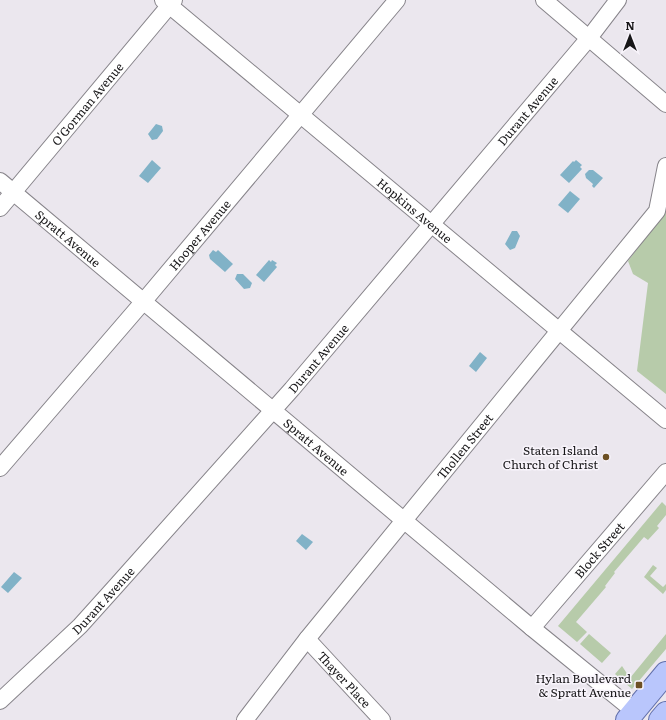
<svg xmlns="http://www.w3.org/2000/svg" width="666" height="720" font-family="Literata,serif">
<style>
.green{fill:#b7cbaa}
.water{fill:#81b2c7}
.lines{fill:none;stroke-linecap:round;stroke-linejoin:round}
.minor-casing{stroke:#87848a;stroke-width:18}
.primary-casing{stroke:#6270ab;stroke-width:24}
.minor{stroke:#fff;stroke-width:16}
.primary{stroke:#b9c6fc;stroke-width:22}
.poi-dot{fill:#6d5023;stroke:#f8f4fb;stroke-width:1.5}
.labels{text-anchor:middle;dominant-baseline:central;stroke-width:3;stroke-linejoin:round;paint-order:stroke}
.street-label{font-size:12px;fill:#171618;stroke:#f8f4fb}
.poi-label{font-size:12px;fill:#171618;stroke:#f8f4fb;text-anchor:end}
</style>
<rect width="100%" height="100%" fill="#ebe7ee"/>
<path class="green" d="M666 207V394L637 371 648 283 633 274 628 261 664 213Z
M662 502 666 506V515L657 526 659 528 648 540 644 537 614 572 615 573 605 586 606 587 576 622 587 632 577 642 558 626Z
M653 565 657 568 650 576 663 587 666 584V590L663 594 644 577Z
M589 634 611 653 602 663 580 644Z
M666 634V649L632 689 615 674 622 666 630 678Z"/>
<path class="water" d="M156 124 162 126 163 131 157 139 152 140 148 134Z
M152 160 161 168 148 183 139 176Z
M576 160 582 165 580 167 582 169 569 183 560 175 573 161 574 162Z
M589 170H593L603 178 594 188 592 186 593 184 586 178 585 174Z
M570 191 580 199 568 213 558 205Z
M512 231H517L520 236 515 248 510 250 505 244Z
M213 250 216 252 218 250 233 264 225 272 210 259 209 255Z
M269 260 271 262 272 260 277 263 275 265 277 267 264 282 256 275Z
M237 274H243L252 283 250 288 244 289 235 279Z
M480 352 487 358 476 372 469 366Z
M302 534 313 542 306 550 296 541Z
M14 572 22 578 8 593 1 587Z"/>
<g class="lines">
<defs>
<g id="minor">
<path id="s1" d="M163 0 666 420"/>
<path d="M544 0 666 104"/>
<path id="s2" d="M0 181 532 628 634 711"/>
<path id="s3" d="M0 208 174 0"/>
<path id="s4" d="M0 468 143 302 397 0"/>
<path id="s5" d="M532 628 666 472"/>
<path id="s6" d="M307 639 382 720"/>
<path id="s7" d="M0 701 80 626 116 586 292 389 589 38 618 0"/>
<path id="s8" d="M245 720 307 639 657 211 666 166"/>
</g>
<path id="primary" d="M627 720 666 673
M660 720 666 713"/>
</defs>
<use href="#minor" class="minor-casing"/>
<use href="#primary" class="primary-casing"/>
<use href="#minor" class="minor"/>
<use href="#primary" class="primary"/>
</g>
<g class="poi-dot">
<circle cx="606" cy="457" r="4"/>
<rect x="635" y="681" width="8" height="8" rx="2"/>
</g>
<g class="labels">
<g class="street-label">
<text stroke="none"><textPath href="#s3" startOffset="136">O'Gorman Avenue</textPath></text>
<text stroke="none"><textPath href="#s7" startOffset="792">Durant Avenue</textPath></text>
<text stroke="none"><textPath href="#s1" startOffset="328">Hopkins Avenue</textPath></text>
<text stroke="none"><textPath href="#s4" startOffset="307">Hooper Avenue</textPath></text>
<text stroke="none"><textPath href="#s2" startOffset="89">Spratt Avenue</textPath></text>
<text stroke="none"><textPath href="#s7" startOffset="468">Durant Avenue</textPath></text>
<text stroke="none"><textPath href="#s8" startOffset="351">Thollen Street</textPath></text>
<text stroke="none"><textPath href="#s2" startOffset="413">Spratt Avenue</textPath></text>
<text stroke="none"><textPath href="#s5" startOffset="103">Block Street</textPath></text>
<text stroke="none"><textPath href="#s7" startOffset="144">Durant Avenue</textPath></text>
<text stroke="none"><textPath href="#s6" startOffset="55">Thayer Place</textPath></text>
</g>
<g class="poi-label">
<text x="598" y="450">Staten Island<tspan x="598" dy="14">Church of Christ</tspan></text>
<text x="631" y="678">Hylan Boulevard<tspan x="631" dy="14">&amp; Spratt Avenue</tspan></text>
</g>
</g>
<g transform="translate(630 36)" stroke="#f8f4fb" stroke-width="3" paint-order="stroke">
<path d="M0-3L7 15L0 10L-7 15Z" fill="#171618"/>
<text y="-6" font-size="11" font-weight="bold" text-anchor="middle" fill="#171618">N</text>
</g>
</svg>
